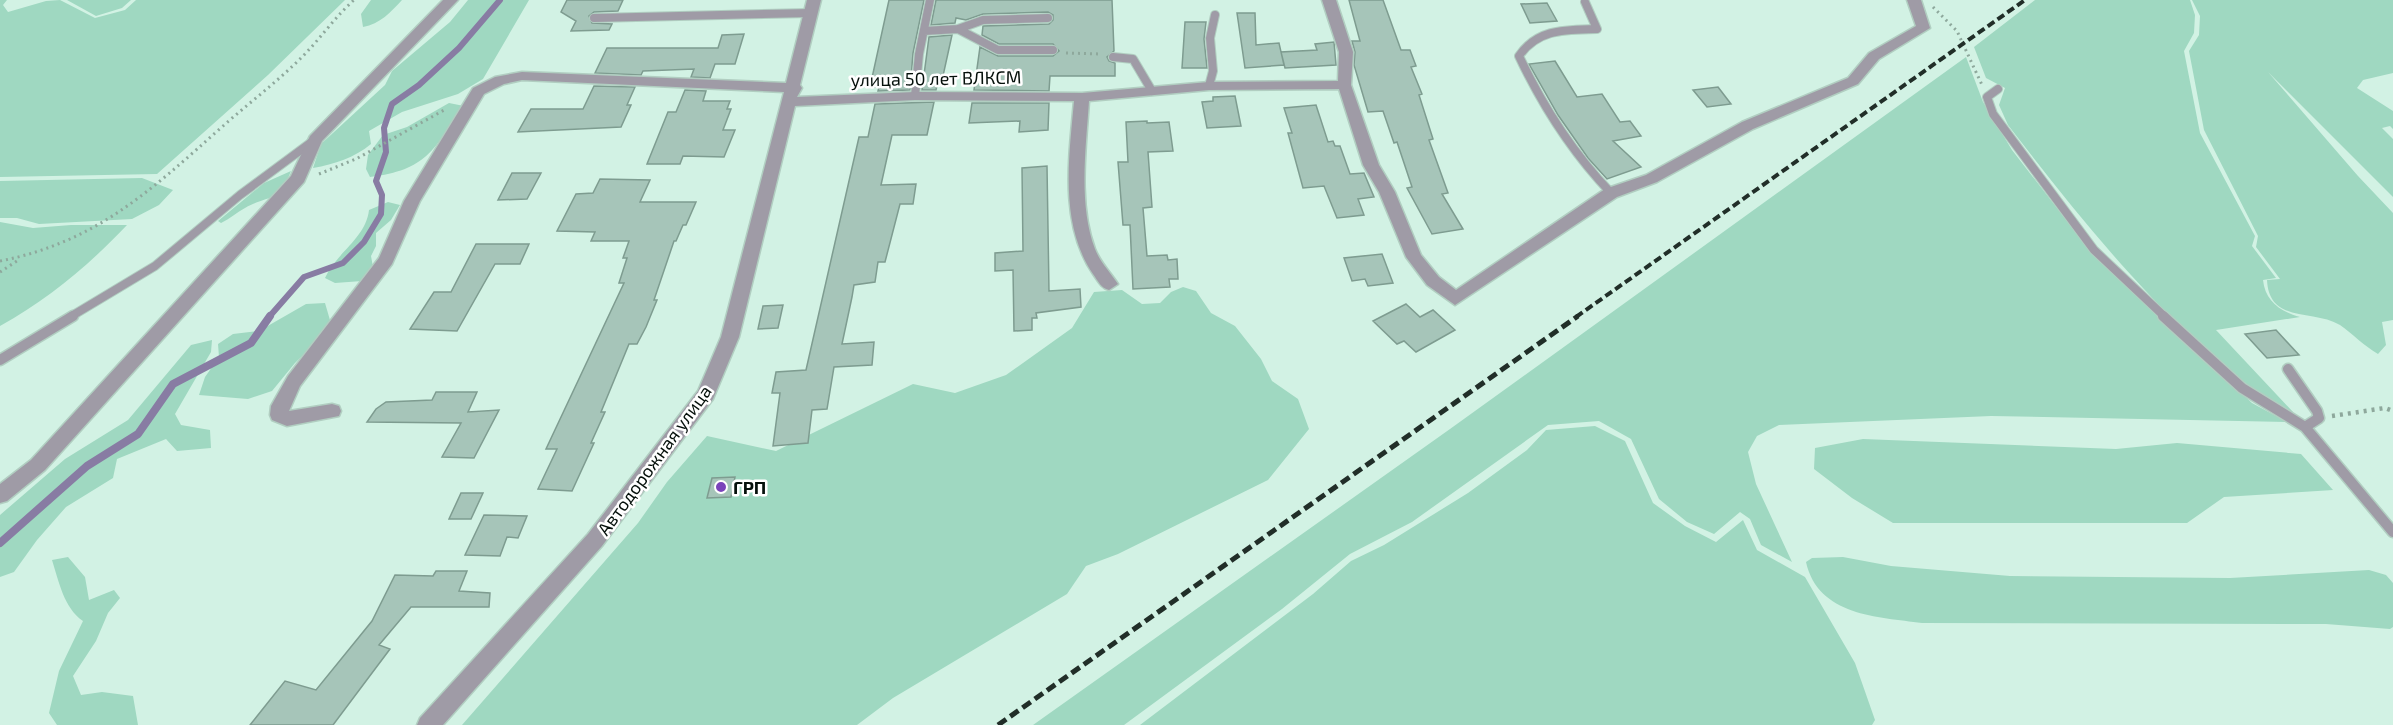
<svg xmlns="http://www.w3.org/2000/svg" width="2393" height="725" font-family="'Exo 2',sans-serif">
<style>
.green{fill:#9fd8c1}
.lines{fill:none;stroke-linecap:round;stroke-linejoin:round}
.stream-far1{stroke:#887ca3;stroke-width:6}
.stream{stroke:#887ca3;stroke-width:8}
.building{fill:#a6c5b9;stroke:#7e9c90;stroke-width:1.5}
.service-far1-casing{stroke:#b1cec1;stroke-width:10}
.service-casing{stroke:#b1cec1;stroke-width:13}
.minor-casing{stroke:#b1cec1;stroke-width:3}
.path-far1{stroke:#8ea89c;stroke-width:3;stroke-dasharray:2 4;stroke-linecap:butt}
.path{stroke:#8ea89c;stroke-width:4.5;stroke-dasharray:3 5;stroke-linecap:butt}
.service-far1{stroke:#9f9ba6;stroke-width:8}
.service{stroke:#9f9ba6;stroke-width:10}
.minor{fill:#9f9ba6;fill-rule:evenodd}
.rail-far1{stroke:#212e28;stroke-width:4;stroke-dasharray:8 4;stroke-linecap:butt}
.rail{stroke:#212e28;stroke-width:5;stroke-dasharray:10 5;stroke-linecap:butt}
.poi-dot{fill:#7a43ba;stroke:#fff;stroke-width:2}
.labels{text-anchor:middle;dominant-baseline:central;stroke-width:5;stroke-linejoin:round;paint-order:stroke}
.street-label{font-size:18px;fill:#05100b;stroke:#fff}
.poi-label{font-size:18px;font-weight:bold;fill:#05100b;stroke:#fff;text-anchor:start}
</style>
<rect width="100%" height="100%" fill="#d2f2e4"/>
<path class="green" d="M0 0H7L3 5 8 12 46 1 60 0 95 18 125 10 136 0H345L268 75 157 174 0 177Z
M67 0H131L122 8 96 16Z
M371 0H402C391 12 380 24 363 27L361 14Z
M468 0H529L483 79 458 94 402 112 369 131 371 144C354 158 335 164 313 168L321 144 385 85 392 71 450 22Z
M2035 0H2190L2195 15 2194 33 2184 51 2200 133 2255 236 2252 246 2276 278 2263 280C2265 301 2281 312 2300 317L2216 330 2293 412H2285C2173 336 2090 231 2008 125L1999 105 2005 88 1986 78 1974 47Z
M2192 0H2393V73L2363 80 2357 88 2393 111V129L2390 126 2382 128 2393 139V197L2268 72 2358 176 2393 213V320L2382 322 2386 345 2378 354C2364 346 2353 334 2340 325 2314 309 2269 324 2267 280L2280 279 2256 247 2258 236 2204 130 2189 51 2199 35 2200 16Z
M1966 57 1983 102 2012 150 2094 256 2252 403 2287 422 1991 416 1779 425 1757 436 1748 452 1756 484 1792 562 1761 545 1750 519 1740 512 1714 534 1687 522 1659 499 1631 439 1599 421 1548 425 1412 522 1350 554 1282 609 1124 725H1033L1450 429Z
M449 103 464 106C433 150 427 170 370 177L366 169 368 155 383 135 407 127Z
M291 171C279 203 268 195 245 208 237 212 230 219 221 223L218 221 264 183Z
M142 178 173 190 159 205 132 219 39 224 17 218H0V181Z
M388 202 400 205 391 220 376 233V246L371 256 373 267 362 281 335 283 325 278C336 253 366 238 369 210Z
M0 222 33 228 71 225H127C89 265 49 299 0 326Z
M1183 287 1196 291 1211 313 1235 326 1261 359 1272 381 1298 399 1309 429 1268 480 1118 554 1086 566 1067 594 893 698 857 725H462L638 523 667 482 707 436 776 451 913 384 955 393 1006 375 1072 328 1094 292 1122 290 1142 304 1160 303 1171 292Z
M325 303 332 327 295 363 272 391 248 399 199 395 205 377 219 357 218 344 233 334 259 331 306 304Z
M212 340 211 352 175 414 181 425 210 430 211 448 177 451 166 439 117 459 113 478 66 507 37 540 14 572 0 577V515L65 459 128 420 191 345Z
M1595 426 1625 441 1653 503 1685 526 1716 542 1743 520 1757 550 1805 577 1855 663 1875 720 1872 725H1140L1313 594 1351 561 1384 545 1468 493 1527 450 1546 430Z
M1863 439 2116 449 2177 443 2301 454 2333 490 2224 497 2187 523H1893L1852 498 1814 469 1815 448Z
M68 557 85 577 89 600 114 590 120 598 108 613 96 641 73 676 81 695 102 692 133 696 138 725H57L49 713 59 671 83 621C64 608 59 582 52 560Z
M1843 557 1891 566 2010 576 2230 578 2369 570 2386 575 2393 583V627L2390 629 2326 624 1922 623C1878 617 1818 616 1806 562L1812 558Z"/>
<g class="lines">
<path class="stream-far1" d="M269 317 304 277 343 263 364 242 381 214 382 195 376 181 386 152 384 128 392 104 419 85 459 48 500 0"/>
<path class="stream" d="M0 543 87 466 138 434 173 384 251 343 270 316"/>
</g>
<path class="building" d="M567 0H623L618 11 594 12 589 16 592 23 612 24 609 30 571 31 576 21 561 12Z
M889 0H924L913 53 910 90 878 91 879 87H870Z
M936 0H1112L1114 51 1107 57 1109 61 1115 63V76H1050L1049 91 974 90 980 47 998 56H1053L1059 51 1053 44H999L982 35 983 26 1049 24 1053 20V15L1048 12 983 14 966 20 956 18 955 23 931 25Z
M1349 0H1383L1401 50H1410L1416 66 1411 67 1422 94 1419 95 1433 139 1429 140 1448 193 1442 194 1463 229 1432 234 1407 188 1412 187 1397 142 1394 143 1383 111 1368 112 1354 65 1355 52 1352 41H1360Z
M1547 3 1557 21 1530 23 1521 4Z
M1237 13H1255L1256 45 1279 43 1284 65 1245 68Z
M1185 22H1206L1204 39 1207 68H1182Z
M744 34 735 64H715L710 78 691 77 694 69 643 71 641 75 595 73 607 48H718L722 35Z
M952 35 941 85H937L936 90H922L929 37Z
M1334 42 1336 65 1285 68 1281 52 1317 50 1315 44Z
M1555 61 1577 97 1602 94 1620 122 1630 121 1641 136 1613 141 1641 167 1607 179 1588 158 1558 115 1529 64Z
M594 86 635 87 627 105H631L621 127 518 132 531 109H583Z
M1718 87 1731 104 1707 107 1693 90Z
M685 90 706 91 703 101H730L727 109H731L723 130H735L724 157 683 156 680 164H647L668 112H676Z
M1235 96 1241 126 1207 128 1202 102 1213 101V97Z
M934 102 927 135H892L881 185 916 184 913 204H900L885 262H878L875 282 854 285 852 297 842 344 874 342 872 365 834 367 827 409 812 410 808 443 773 446 780 393H772L776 372 806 370 859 137H868L875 104Z
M972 103H1049L1048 130 1019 132 1020 121 969 123Z
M1316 105 1328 142 1333 141 1335 146H1340L1350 174 1364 173 1374 197 1358 199 1364 215 1337 218 1324 186 1303 188 1288 133H1292L1284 108Z
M1147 121V123L1169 122 1173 151 1148 152 1152 207 1143 208 1147 256 1167 255 1168 260 1177 259 1178 279H1169L1170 287 1133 289 1130 225H1123L1118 162H1128L1126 122Z
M1047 166 1049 291 1080 289 1081 307 1036 313 1037 318H1032V330L1014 331 1013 270 995 271V253L1023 251 1022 168Z
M512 173H541L527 199 498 200Z
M600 179 650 180 640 202H696L686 225H683L676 241H674L654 300H657L646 327 637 344H629L601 412H605L591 443H594L572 491 538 489 557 449H546L624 283H619L627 258H623L629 241H591L595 232 557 231 576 194 593 193Z
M476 244H529L520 264H495L457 331 410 329 434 292H451Z
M1382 254 1393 283 1368 286 1365 279 1352 281 1344 258Z
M1406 304 1420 317 1433 310 1455 330 1416 352 1404 341 1397 344 1373 321Z
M783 305 778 328 758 329 763 306Z
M2276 330 2299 355 2267 358 2245 334Z
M436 392H477L468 412 499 410 474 458 442 457 461 423 367 422 376 409 386 402 432 400Z
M735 477 731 497 707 498 712 478Z
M461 493H483L471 519H449Z
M484 515 527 516 518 538 507 537 500 556 465 555Z
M436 571H467L459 591 490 593 489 607H411L379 645 390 649 333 725H250L285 681 316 690 372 621 395 575 433 576Z"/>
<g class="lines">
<defs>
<path id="service-far1" d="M1585 2 1597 29C1566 30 1538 28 1519 56 1543 107 1572 152 1611 193
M594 18 810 13
M958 29 983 20 1048 18
M924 31 958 29 998 50H1053
M1113 57 1133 59 1152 91
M1209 86 1213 71 1210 38 1215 15
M1998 89 1987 97 1993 114 2094 250 2165 317
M915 96 919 54 930 0
M70 317 155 266 240 195 313 141"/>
<path id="service" d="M2163 316 2242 388 2305 427 2393 532
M0 360 73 316
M2288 369 2317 411 2319 418 2305 427"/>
<path id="minor" d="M443 0H458L322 141 304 182 45 470 7 501 0 503V484L31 460 291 176 310 136Z
M807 0H821L800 85 802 88 797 97 915 92 1082 93 1209 82 1338 81 1339 52 1322 0H1336L1353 52 1351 85 1379 165 1395 192 1421 255 1439 277 1456 290 1605 189 1646 175 1742 122 1848 78 1869 53 1916 26 1907 0H1921L1930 28 1879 59 1858 84 1753 129 1657 182 1617 197 1455 305 1427 285 1406 257 1379 192 1363 165 1339 89 1209 90 1089 101C1086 148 1078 204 1095 249 1100 262 1110 272 1118 284L1109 290C1101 288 1098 281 1093 274 1059 224 1069 158 1074 101L915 100 795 106 739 337 713 399 602 546 443 725H417L420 718 588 534 698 391 721 337 784 92 522 80 504 84 484 94 420 201 392 264 300 386 289 411 332 404 339 406 341 411 339 416 287 426 272 420 270 415 271 406 288 376 379 258 404 201 473 88 495 77 522 72 786 83Z"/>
</defs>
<use href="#service-far1" class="service-far1-casing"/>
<use href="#service" class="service-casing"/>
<use href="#minor" class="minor-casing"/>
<path class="path-far1" d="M1933 7 1957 31 1982 85
M1066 53 1101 54
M319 174 356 159 446 109
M0 261C97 242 151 190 223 126 249 103 277 82 302 57 320 39 335 17 354 0
M0 272 20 259"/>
<path class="path" d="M2332 416 2385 408 2393 411"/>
<use href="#service-far1" class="service-far1"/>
<use href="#service" class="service"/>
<use href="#minor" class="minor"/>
<path class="rail-far1" d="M1576 317 2025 0"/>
<path class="rail" d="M998 725 1578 316"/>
</g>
<circle class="poi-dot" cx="721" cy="487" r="6"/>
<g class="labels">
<g class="street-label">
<text transform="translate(936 78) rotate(-1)">улица 50 лет ВЛКСМ</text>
<text transform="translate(654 460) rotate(-54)">Автодорожная улица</text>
</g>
<g class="poi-label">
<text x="733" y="487">ГРП</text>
</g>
</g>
</svg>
